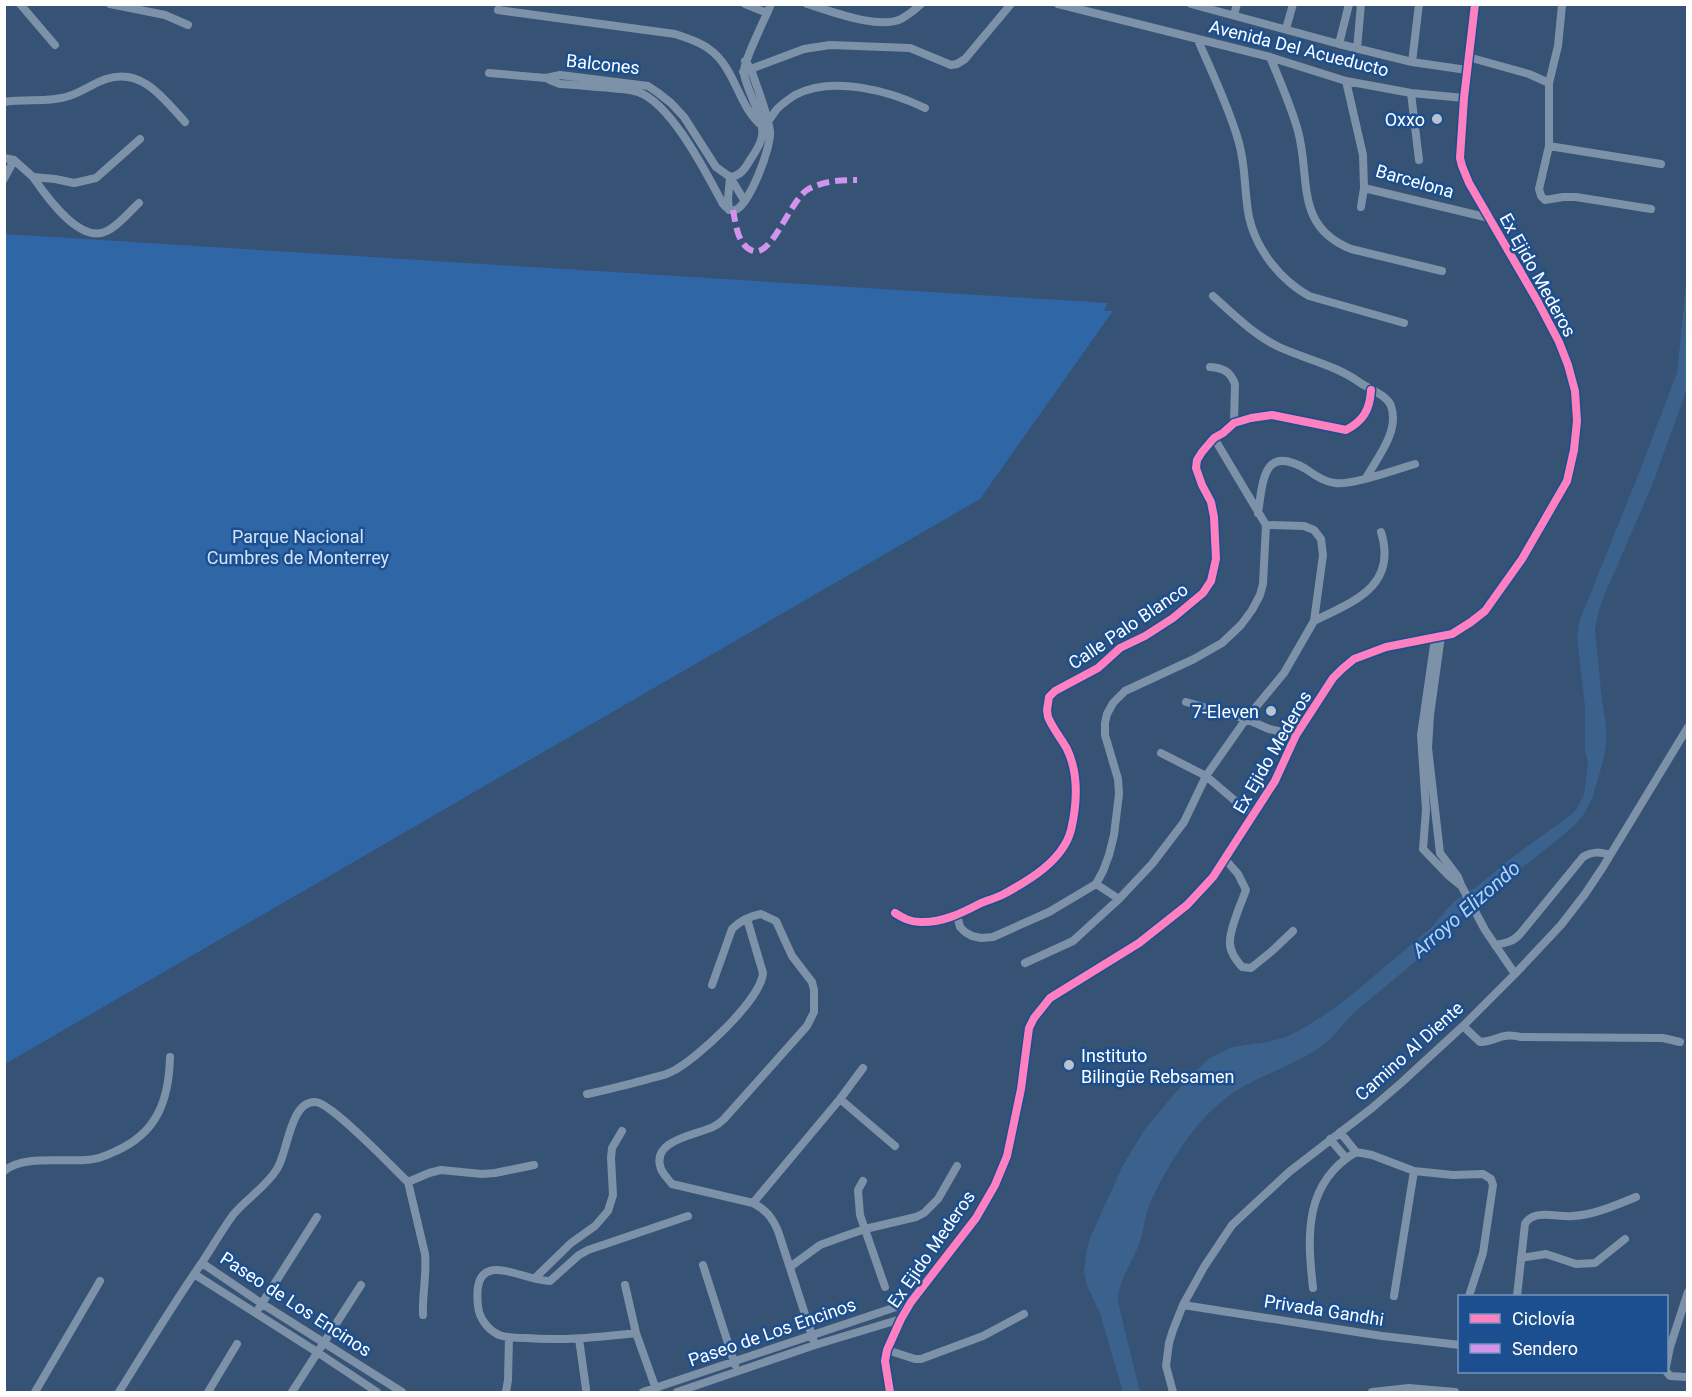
<svg xmlns="http://www.w3.org/2000/svg" width="1692" height="1397" font-family="Roboto,sans-serif">
<style>
.green{fill:#2f66a5}
.water{fill:#3b618d}
.lines{fill:none;stroke-linecap:round;stroke-linejoin:round}
.minor{stroke:#7d92a8;stroke-width:8}
.quiet{stroke:#d193ec;stroke-width:6;stroke-dasharray:12 6;stroke-linecap:butt}
.cycleway-casing{stroke:#1b4f8f;stroke-width:11}
.cycleway{stroke:#ff80c0;stroke-width:8}
.poi-dot{fill:#b9c2ce;stroke:#1b4f8f;stroke-width:2}
.labels{text-anchor:middle;dominant-baseline:central;stroke-width:5;stroke-linejoin:round;paint-order:stroke}
.street-label{font-size:18px;fill:#fff;stroke:#1b4f8f}
.poi-label{font-size:18px;fill:#fff;stroke:#1b4f8f;text-anchor:end}
.park-label{font-size:18px;fill:#cfe3fa;stroke:#1b4f8f}
.water-label{font-size:20px;font-style:italic;fill:#b5d3f5;stroke:#1b4f8f}
</style>
<rect width="100%" height="100%" fill="#365274"/>
<path class="green" d="M4 234 1108 303 1104 311H1113L980 499 5 1064Z"/>
<path class="water" d="M1687 275V389L1653 483 1601 603 1598 614 1595 630 1601 691 1606 726V744L1604 758 1592 799 1584 814 1574 826C1538 856 1500 884 1464 914 1449 926 1437 942 1423 955 1400 975 1376 993 1353 1014 1344 1022 1338 1032 1329 1040 1299 1066 1257 1074 1226 1098 1193 1123 1167 1166 1150 1204 1144 1218 1144 1233 1138 1247 1130 1266 1118 1281 1118 1302L1140 1392H1123L1100 1313 1087 1286 1084 1271 1087 1248 1091 1236 1123 1165 1145 1129 1176 1092 1208 1059 1232 1047 1267 1042 1283 1038 1302 1029 1323 1016 1344 1001 1431 928 1454 901 1475 888 1514 856 1571 815 1577 808 1584 795 1588 763 1585 751V707L1577 638 1579 622 1639 473 1677 373Z"/>
<g class="lines">
<path class="minor" d="M20 4 55 45
M110 4 165 15 188 25
M745 4 767 13
M807 4C831 11 878 30 901 19 908 15 915 10 921 4
M1058 4 1270 57 1346 81 1411 93 1464 98
M1191 4 1339 44 1412 62 1467 70
M498 10 675 34C686 38 699 41 709 49 736 68 737 105 762 126 770 122 771 116 777 109 782 104 789 99 795 95 832 75 890 91 925 108
M1234 15 1237 4
M1286 29 1293 4
M1198 40C1212 73 1229 107 1239 143 1246 167 1244 192 1249 217 1256 249 1280 280 1309 296L1404 323
M1339 44 1349 4
M1357 49 1361 4
M1270 57C1280 81 1291 106 1298 131 1311 179 1294 226 1351 249L1442 271
M1468 57 1529 74 1549 83V146L1539 189 1541 196 1545 200 1563 197H1576L1651 209
M1412 62 1419 4
M743 72 804 49 830 45 910 48 951 65 957 64 965 59 1011 4
M489 73 546 78 560 75 648 86 657 92 671 103 684 117 716 167 730 177 744 200
M546 78 552 81 560 84C577 85 594 87 610 88 619 89 630 89 638 92 672 104 706 173 723 204 727 208 729 211 735 210 749 206 772 146 770 131 767 111 757 88 751 69L745 61
M1346 81 1363 155 1364 188 1489 218
M1549 83 1558 46 1562 5
M1411 93 1419 160
M4 102C25 98 49 103 69 96 82 92 94 83 106 79 142 67 164 99 185 122
M1549 146 1661 164
M4 158 14 160 33 177 55 179 74 183 96 178 140 139
M33 177C46 196 80 245 107 231 119 225 129 212 139 203
M4 179 14 160
M1361 207 1364 188
M729 210 728 199 730 177C740 176 745 169 750 160 754 154 759 147 761 140 768 121 746 92 744 73 742 64 766 17 771 4
M1213 296C1233 314 1254 335 1279 347 1305 359 1335 365 1359 382 1369 389 1387 395 1391 406 1400 431 1377 458 1366 478
M1210 367C1223 368 1230 371 1235 384L1234 423
M1258 513C1263 481 1263 444 1306 469 1315 475 1324 482 1335 483 1351 486 1397 469 1415 464
M1314 621C1352 602 1398 587 1381 532
M1441 636 1430 715 1428 748 1440 853 1458 877 1461 885 1485 930 1515 974
M1435 638 1421 735 1426 810 1423 849 1449 876 1460 885
M1186 702 1246 719 1269 729 1296 735
M1161 753 1206 776 1253 816
M1225 859 1238 874 1246 890C1241 903 1230 928 1230 941 1229 951 1236 960 1242 967L1251 968 1272 951 1293 931
M1096 884 1119 899
M895 913C903 918 910 922 920 922 942 923 962 913 981 903 988 900 996 898 1002 895 1028 881 1063 861 1071 830 1077 804 1079 774 1067 749 1061 738 1053 729 1048 717L1047 710 1049 697 1055 691 1098 668 1120 648 1145 636 1173 618 1203 593 1211 581 1216 559 1214 517 1211 502 1202 485 1196 468 1197 460 1202 452 1214 438 1223 433 1234 423 1251 418 1272 415 1346 430C1363 421 1370 410 1371 390
M957 915 960 927 965 932 972 936 981 938 993 937 1049 912 1096 884 1103 871 1109 855 1114 835 1119 794 1118 779 1105 735V723L1107 714 1113 703 1125 691 1194 659 1222 643 1241 625 1252 610 1260 595 1263 584 1266 525 1214 438
M1495 945C1505 943 1513 942 1520 934L1583 857C1593 851 1600 852 1610 855
M1025 963 1073 941 1119 899 1152 864 1184 822 1206 776 1246 719 1284 673 1314 621 1323 555 1321 539 1314 530 1304 526 1266 525
M712 985 732 929C740 921 750 916 761 914L776 921 792 956 812 982 814 990V1012L807 1026 724 1119C721 1122 717 1125 713 1127 696 1135 650 1140 661 1169 663 1174 668 1179 672 1184L753 1203C766 1210 772 1217 778 1231L815 1345
M1463 1026 1480 1042C1498 1041 1500 1032 1521 1037L1663 1038 1680 1042
M587 1094C606 1090 625 1085 645 1080 653 1077 664 1076 671 1072 696 1060 761 1000 763 973L747 919
M840 1099 895 1146
M1340 1132 1356 1152 1372 1155 1414 1171 1453 1175 1483 1174 1491 1179 1493 1185 1483 1253 1469 1296
M1330 1139 1346 1158
M4 1171C22 1155 62 1162 85 1160 96 1160 106 1156 116 1151 157 1133 169 1100 170 1057
M863 1181 858 1190 860 1215 885 1287
M408 1182 425 1254C427 1275 422 1295 423 1315
M408 1182 429 1173 441 1170 482 1174 495 1173 534 1165
M753 1203 840 1099 863 1068
M1521 1258 1546 1254 1576 1264 1595 1263 1625 1239
M202 1263 261 1303 402 1392
M703 1265 735 1365
M790 1267 820 1245 839 1238 865 1229 916 1217 924 1213 938 1199 957 1166
M194 1274 317 1352 377 1392
M535 1278 571 1243 595 1226 608 1211 613 1195 611 1158 612 1148 622 1131
M625 1285 636 1333 657 1392
M1313 1288C1307 1235 1304 1183 1356 1152
M1394 1296 1414 1171
M1517 1296 1525 1224C1534 1208 1558 1218 1573 1216 1594 1215 1616 1205 1636 1197
M1183 1305 1382 1336 1460 1345
M259 1308 317 1217
M636 1333C599 1337 563 1341 526 1338 517 1338 507 1338 499 1335 488 1330 479 1318 478 1306 471 1244 521 1281 550 1281L579 1255 588 1250 688 1216
M579 1339 586 1389
M887 1350 915 1359H921L983 1336 1024 1314
M1666 1367 1670 1347 1688 1292
M1666 1371 1670 1376 1688 1377
M35 1392 100 1281
M119 1392C146 1349 173 1304 203 1261 213 1246 222 1230 233 1215 246 1199 266 1187 277 1169 288 1152 290 1101 315 1102 331 1102 393 1168 408 1182
M208 1392 237 1344
M292 1392 361 1285
M506 1392 508 1380 509 1337
M643 1392 911 1302
M677 1392 815 1345 901 1319
M890 1392 885 1361 887 1350 901 1319 911 1302 976 1218 995 1185 1007 1156 1021 1089 1029 1028 1034 1018 1050 998 1139 943 1187 905 1213 877 1275 781 1296 735 1333 678 1342 669 1354 659 1386 647 1452 634 1471 622 1485 611 1522 559 1567 481 1574 450 1577 421 1575 391 1568 365 1559 342 1538 302 1469 183 1462 166 1460 158 1464 98 1475 4
M1173 1392 1166 1366 1169 1343 1173 1330 1183 1305 1204 1267 1232 1225 1289 1172 1372 1108 1401 1083 1463 1026 1515 974 1561 925 1585 894 1603 867 1688 727
M1372 1392 1409 1388 1455 1392"/>
<path class="quiet" d="M733 210C736 224 737 245 753 251 772 257 790 201 807 190 822 181 840 180 857 180"/>
<defs>
<path id="cycleway" d="M895 913C903 918 910 922 920 922 942 923 962 913 981 903 988 900 996 898 1002 895 1028 881 1063 861 1071 830 1077 804 1079 774 1067 749 1061 738 1053 729 1048 717L1047 710 1049 697 1055 691 1098 668 1120 648 1145 636 1173 618 1203 593 1211 581 1216 559 1214 517 1211 502 1202 485 1196 468 1197 460 1202 452 1214 438 1223 433 1234 423 1251 418 1272 415 1346 430C1363 421 1370 410 1371 390
M890 1392 885 1361 887 1350 901 1319 911 1302 976 1218 995 1185 1007 1156 1021 1089 1029 1028 1034 1018 1050 998 1139 943 1187 905 1213 877 1275 781 1296 735 1333 678 1342 669 1354 659 1386 647 1452 634 1471 622 1485 611 1522 559 1567 481 1574 450 1577 421 1575 391 1568 365 1559 342 1538 302 1469 183 1462 166 1460 158 1464 98 1475 4"/>
</defs>
<use href="#cycleway" class="cycleway-casing"/>
<use href="#cycleway" class="cycleway"/>
</g>
<g class="poi-dot">
<circle cx="1437" cy="119" r="6"/>
<circle cx="1271" cy="711" r="6"/>
<circle cx="1069" cy="1065" r="6"/>
</g>
<g class="labels">
<g class="street-label">
<text transform="translate(1299 48) rotate(14)">Avenida Del Acueducto</text>
<text transform="translate(603 64) rotate(6)">Balcones</text>
<text transform="translate(1415 181) rotate(16)">Barcelona</text>
<text transform="translate(1538 275) rotate(61)">Ex Ejido Mederos</text>
<text transform="translate(1128 626) rotate(-34)">Calle Palo Blanco</text>
<text transform="translate(1272 752) rotate(-60)">Ex Ejido Mederos</text>
<text transform="translate(1409 1051) rotate(-42)">Camino Al Diente</text>
<text transform="translate(931 1249) rotate(-55)">Ex Ejido Mederos</text>
<text transform="translate(296 1304) rotate(33)">Paseo de Los Encinos</text>
<text transform="translate(1324 1310) rotate(9)">Privada Gandhi</text>
<text transform="translate(772 1332) rotate(-19)">Paseo de Los Encinos</text>
</g>
<g class="poi-label">
<text x="1425" y="119">Oxxo</text>
<text x="1259" y="711">7-Eleven</text>
<text x="1081" y="1055" text-anchor="start">Instituto<tspan x="1081" dy="21">Bilingüe Rebsamen</tspan></text>
</g>
<g class="park-label">
<text x="298" y="536">Parque Nacional<tspan x="298" dy="21">Cumbres de Monterrey</tspan></text>
</g>
<g class="water-label">
<text transform="translate(1466 909) rotate(-41)">Arroyo Elizondo</text>
</g>
</g>
<rect width="1692" height="1397" fill="none" stroke="#ffffff" stroke-width="12"/>
<rect x="1458" y="1295" width="210" height="78" fill="#1b4f8f" stroke="#7695bc" stroke-width="1.5"/>
<rect x="1470" y="1314" width="30" height="9" fill="#ff80c0" stroke="#7695bc" stroke-width="1.5"/>
<text x="1512" y="1325" font-size="18" fill="#ffffff">Ciclovía</text>
<rect x="1470" y="1344" width="30" height="9" fill="#d193ec" stroke="#7695bc" stroke-width="1.5"/>
<text x="1512" y="1355" font-size="18" fill="#ffffff">Sendero</text>
</svg>
